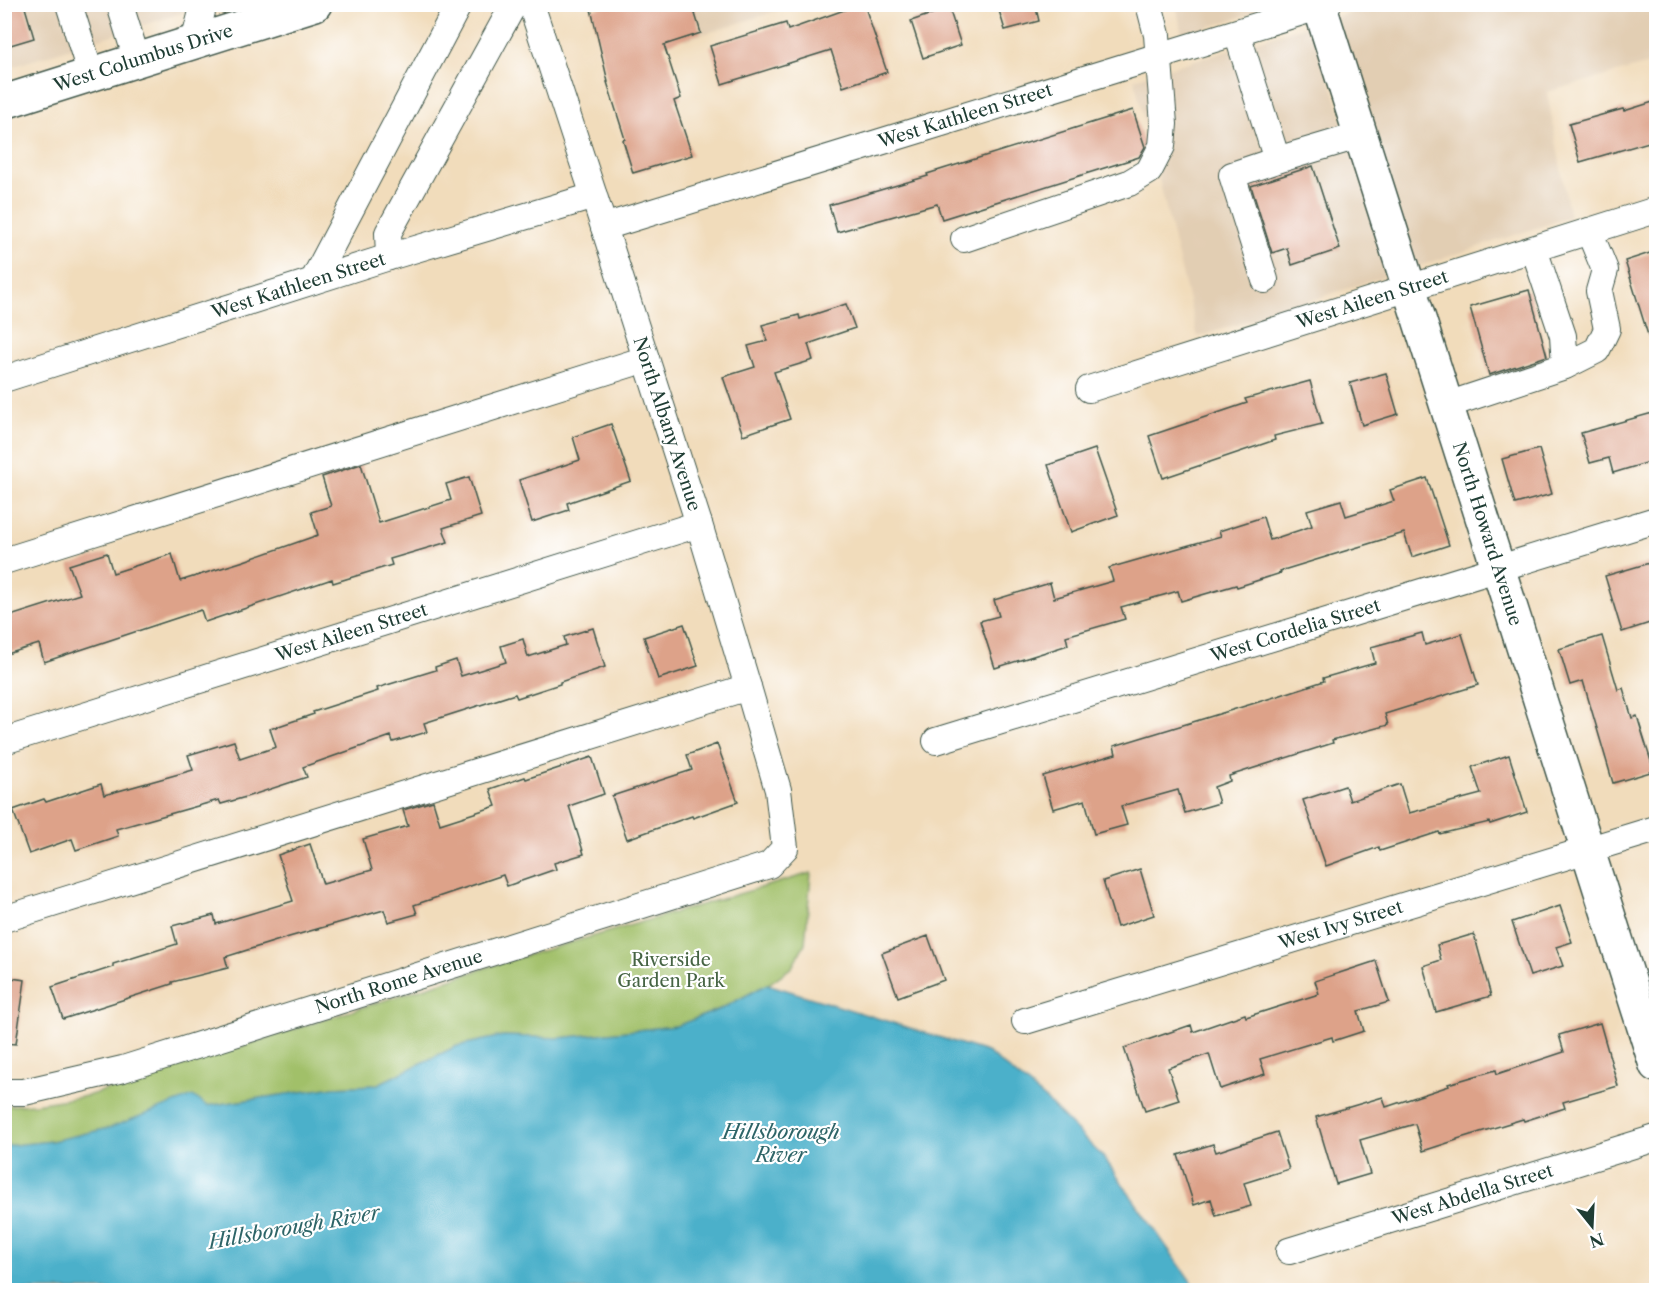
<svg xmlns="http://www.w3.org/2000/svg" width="1661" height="1295" font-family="'Libre Caslon Text',serif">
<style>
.built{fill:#e2ceb3}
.green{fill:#a1c069;stroke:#607e4e;stroke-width:1.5}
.water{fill:#4bb0ca;stroke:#35767f;stroke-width:1.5}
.building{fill:#dda289}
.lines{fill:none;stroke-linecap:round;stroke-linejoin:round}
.minor-casing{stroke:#3e5548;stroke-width:28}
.major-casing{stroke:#3e5548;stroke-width:36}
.minor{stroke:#fff;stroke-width:26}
.major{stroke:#fff;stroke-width:33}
.labels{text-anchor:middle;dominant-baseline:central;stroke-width:4.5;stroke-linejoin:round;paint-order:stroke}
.street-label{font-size:18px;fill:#1f3d34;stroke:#fff}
.park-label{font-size:18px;fill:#466444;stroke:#fff}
.water-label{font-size:20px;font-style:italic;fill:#2e6568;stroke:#fff}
</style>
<rect width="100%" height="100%" fill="#fff"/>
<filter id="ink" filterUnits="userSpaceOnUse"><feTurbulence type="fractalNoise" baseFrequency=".0167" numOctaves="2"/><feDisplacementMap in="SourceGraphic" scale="12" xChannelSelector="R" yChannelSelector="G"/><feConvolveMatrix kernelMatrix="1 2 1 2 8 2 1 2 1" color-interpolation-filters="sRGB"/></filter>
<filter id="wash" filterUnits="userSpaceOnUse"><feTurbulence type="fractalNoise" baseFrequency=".008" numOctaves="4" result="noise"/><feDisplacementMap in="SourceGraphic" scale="24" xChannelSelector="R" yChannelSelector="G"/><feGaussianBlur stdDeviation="1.35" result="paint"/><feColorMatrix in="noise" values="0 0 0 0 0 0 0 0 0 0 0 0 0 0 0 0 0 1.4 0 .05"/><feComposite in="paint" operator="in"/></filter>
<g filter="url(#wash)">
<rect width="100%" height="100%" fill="#f1dcbb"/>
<path class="built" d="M673 4 796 5 685 40Z
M1176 4H1280V5L1182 35Z
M1375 4 1656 5V62L1547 92 1570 217 1416 267 1336 17Z
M5 5H207L5 69Z
M1312 24 1392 274 1198 337 1134 79Z"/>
<path class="green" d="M811 873 805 943 792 967 767 985 722 1008 677 1026 559 1038 503 1036 457 1046 376 1085 334 1087 207 1106 52 1141 5 1146 4 1106 35 1104 87 1096 504 962Z"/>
<path class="water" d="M767 984 987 1052 1042 1096 1105 1159 1197 1290H5V1146L52 1141 109 1128 193 1096 207 1106 334 1087 376 1085 457 1046 503 1036 559 1038 676 1026 723 1008Z"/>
<g id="blocks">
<path class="building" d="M4 4H24L34 38 4 47Z
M612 4H692L701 33 664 45 681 98 674 101 692 155 633 173 623 140 625 139 607 82H608L591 9Z
M861 4H864L887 72 843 87 831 50 722 84 710 46 786 23 788 30Z
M997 4H1035L1039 21 1005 30Z
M949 8 961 45 923 58 911 21Z
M1656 101V140L1580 162 1569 124 1623 109 1624 111Z
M1133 110 1145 147 1139 157 942 219 937 204 837 232 829 205 928 176 927 174Z
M1313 166 1340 249 1292 265 1287 248 1272 253 1251 186Z
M1656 251V348H1652L1625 261Z
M1529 290 1547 356 1489 375 1470 307Z
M846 304 855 328 808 344 813 360 774 372 790 419 743 435 723 377 755 367 748 346 767 341 762 325 799 315 800 319Z
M1386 373 1398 414 1362 425 1350 383Z
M1310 381 1322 424 1274 436 1275 440 1163 478 1149 436 1247 403 1245 399Z
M1656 412V460L1613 473 1609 458 1590 463 1581 433Z
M611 424 631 481 567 503 569 510 532 522 519 480 580 460 573 437Z
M1095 449 1118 515 1071 532 1048 465Z
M1539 449 1552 494 1515 504 1502 459Z
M361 464 379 523 451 500 446 484 469 477 481 516 443 528 448 542 390 559 392 565 333 583 332 579 205 622 201 610 44 662 39 644 4 655V618L80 594 69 565 107 553 113 573 172 554 180 581 244 561 318 535 311 512 331 506 322 477Z
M1427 478 1449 545 1412 557 1404 533 1280 571 1281 573 1237 587 1236 585 1181 601 1178 591 1121 607 1125 619 1066 636 1068 645 995 668 980 621 999 616 994 600 1050 583 1054 598 1113 581 1109 568 1221 536 1219 531 1263 517 1270 540 1312 526 1307 510 1341 500 1346 516 1394 501 1390 490Z
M1656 561V621L1622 632 1605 576Z
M684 624 698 666 658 679 644 637Z
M593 628 605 667 560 682V684L517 698 515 694 424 723 427 732 393 742 391 736 303 767 307 777 246 797 221 804 219 800 116 829 118 836 76 850 72 839 29 854 13 810 44 799 46 802 101 784 104 795 193 770 188 755 234 741 240 759 276 747 270 729 314 714 313 712 378 691 377 688 436 670 435 667 456 660 461 676 506 662 501 646 523 639 528 657 566 645 564 637Z
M1422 633 1425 645 1462 634 1478 685 1385 714 1388 725 1332 740 1333 743 1229 776 1230 781 1214 787 1219 803 1185 813 1178 790 1121 806 1127 825 1094 834 1085 800 1053 809 1043 776 1116 754 1114 746 1278 696 1324 681 1323 678 1375 663 1371 647Z
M1602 636 1618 690 1623 688 1632 718 1637 716 1654 771 1613 783 1583 681 1570 685 1559 649Z
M717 744 738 802 693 818 692 816 627 839 612 796 692 770 687 755Z
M1509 755 1527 812 1490 824 1489 822 1440 834 1439 832 1380 851 1379 847 1326 866 1303 800 1345 786 1350 801 1400 784 1409 813 1481 794 1472 767Z
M592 757 604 794 569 806 584 854 554 863 556 869 507 886 503 875 414 905 417 914 388 922 384 910 289 937 225 957 228 968 172 982V984L63 1019 52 987 113 967V964L177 944 172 926 214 915 216 924 293 901 278 855 310 844 323 884 372 870 363 839 408 826 403 810 433 801 440 824 496 806 490 789 525 777 526 779Z
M1140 869 1154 915 1117 927 1103 881Z
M1560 906 1572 942 1556 947 1563 966 1530 976 1512 922Z
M1474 934 1491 996 1436 1012 1423 966 1441 960 1437 945Z
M928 936 944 980 898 997 882 953Z
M1376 961 1389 1002 1358 1011 1364 1031 1333 1041 1332 1037 1260 1059 1265 1074 1220 1089 1209 1054 1168 1068 1179 1100 1145 1111 1124 1048 1191 1025 1193 1032 1245 1014 1246 1017 1319 994 1315 981Z
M4 977 25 980 16 1044 4 1043Z
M1600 1023 1618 1086 1563 1102 1565 1108 1524 1121 1523 1119 1457 1139V1140L1423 1151 1415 1124 1360 1140 1370 1174 1336 1184 1316 1117 1383 1097 1386 1107 1449 1086 1448 1084 1496 1070 1497 1074 1564 1052 1559 1035Z
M1277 1132 1289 1169 1244 1183 1251 1206 1216 1216 1211 1199 1194 1205 1178 1155 1213 1144 1216 1152Z"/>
</g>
</g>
<g filter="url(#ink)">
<use href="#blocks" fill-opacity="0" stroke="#3e5548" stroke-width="1.5"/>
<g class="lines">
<defs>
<g id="minor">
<path d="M69 4 91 75"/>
<path d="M120 5 137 60"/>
<path d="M1237 33 1277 160 1361 135"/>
<path d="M194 42 204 4"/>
<path id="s1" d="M604 227 1328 4"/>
<path d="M964 239 1129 183 1149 171 1162 146 1164 124 1157 35 1149 4"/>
<path d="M389 257 388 233 514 4"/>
<path d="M1265 280 1232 175 1277 160"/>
<path d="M313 281 459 4"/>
<path d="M1565 366 1597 350 1607 329 1599 291 1605 270 1589 231"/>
<path id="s2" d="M4 379 389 257 594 196"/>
<path id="s3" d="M1089 389 1656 210"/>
<path d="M1447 405 1565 366 1563 336 1534 249"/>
<path d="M4 561 646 359"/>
<path id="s4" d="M4 741 699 524"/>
<path id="s5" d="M936 741 1656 520"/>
<path d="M4 919 748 687"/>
<path id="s6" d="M1025 1021 1656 829"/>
<path id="s7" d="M4 1092H24L123 1069 769 865 785 848 778 790 748 687 699 524 594 196 531 4"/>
<path id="s8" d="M1289 1251 1656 1138"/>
</g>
<g id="major">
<path id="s9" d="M1319 4 1656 1065"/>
<path id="s10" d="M4 102 315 4"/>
</g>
</defs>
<use href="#minor" class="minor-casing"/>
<use href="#major" class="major-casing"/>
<use href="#minor" class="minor"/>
<use href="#major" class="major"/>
</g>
</g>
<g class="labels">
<g class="street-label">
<text stroke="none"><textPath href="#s10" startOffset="146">West Columbus Drive</textPath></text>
<text stroke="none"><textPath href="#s1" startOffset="378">West Kathleen Street</textPath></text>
<text stroke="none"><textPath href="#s2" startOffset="309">West Kathleen Street</textPath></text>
<text stroke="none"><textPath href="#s3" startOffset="297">West Aileen Street</textPath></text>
<text transform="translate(667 424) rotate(72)">North Albany Avenue</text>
<text stroke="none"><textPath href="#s9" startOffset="556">North Howard Avenue</textPath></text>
<text stroke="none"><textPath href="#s5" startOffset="376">West Cordelia Street</textPath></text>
<text stroke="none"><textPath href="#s4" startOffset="364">West Aileen Street</textPath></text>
<text stroke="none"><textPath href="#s6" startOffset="330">West Ivy Street</textPath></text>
<text stroke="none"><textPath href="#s7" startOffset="411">North Rome Avenue</textPath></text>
<text stroke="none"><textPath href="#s8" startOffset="192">West Abdella Street</textPath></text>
</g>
<g class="park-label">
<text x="671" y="960">Riverside<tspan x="671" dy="21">Garden Park</tspan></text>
</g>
<g class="water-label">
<text x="781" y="1132">Hillsborough<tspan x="781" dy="23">River</tspan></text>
<text transform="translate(294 1227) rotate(-10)">Hillsborough River</text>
</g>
</g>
<rect width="1661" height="1295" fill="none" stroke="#fff" stroke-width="24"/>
<g transform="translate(1592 1226) rotate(162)" stroke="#ffffff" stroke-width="4.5" paint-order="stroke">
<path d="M0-4.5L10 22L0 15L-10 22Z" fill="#1f3d34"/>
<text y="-9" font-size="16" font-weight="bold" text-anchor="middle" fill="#1f3d34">N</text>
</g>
</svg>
